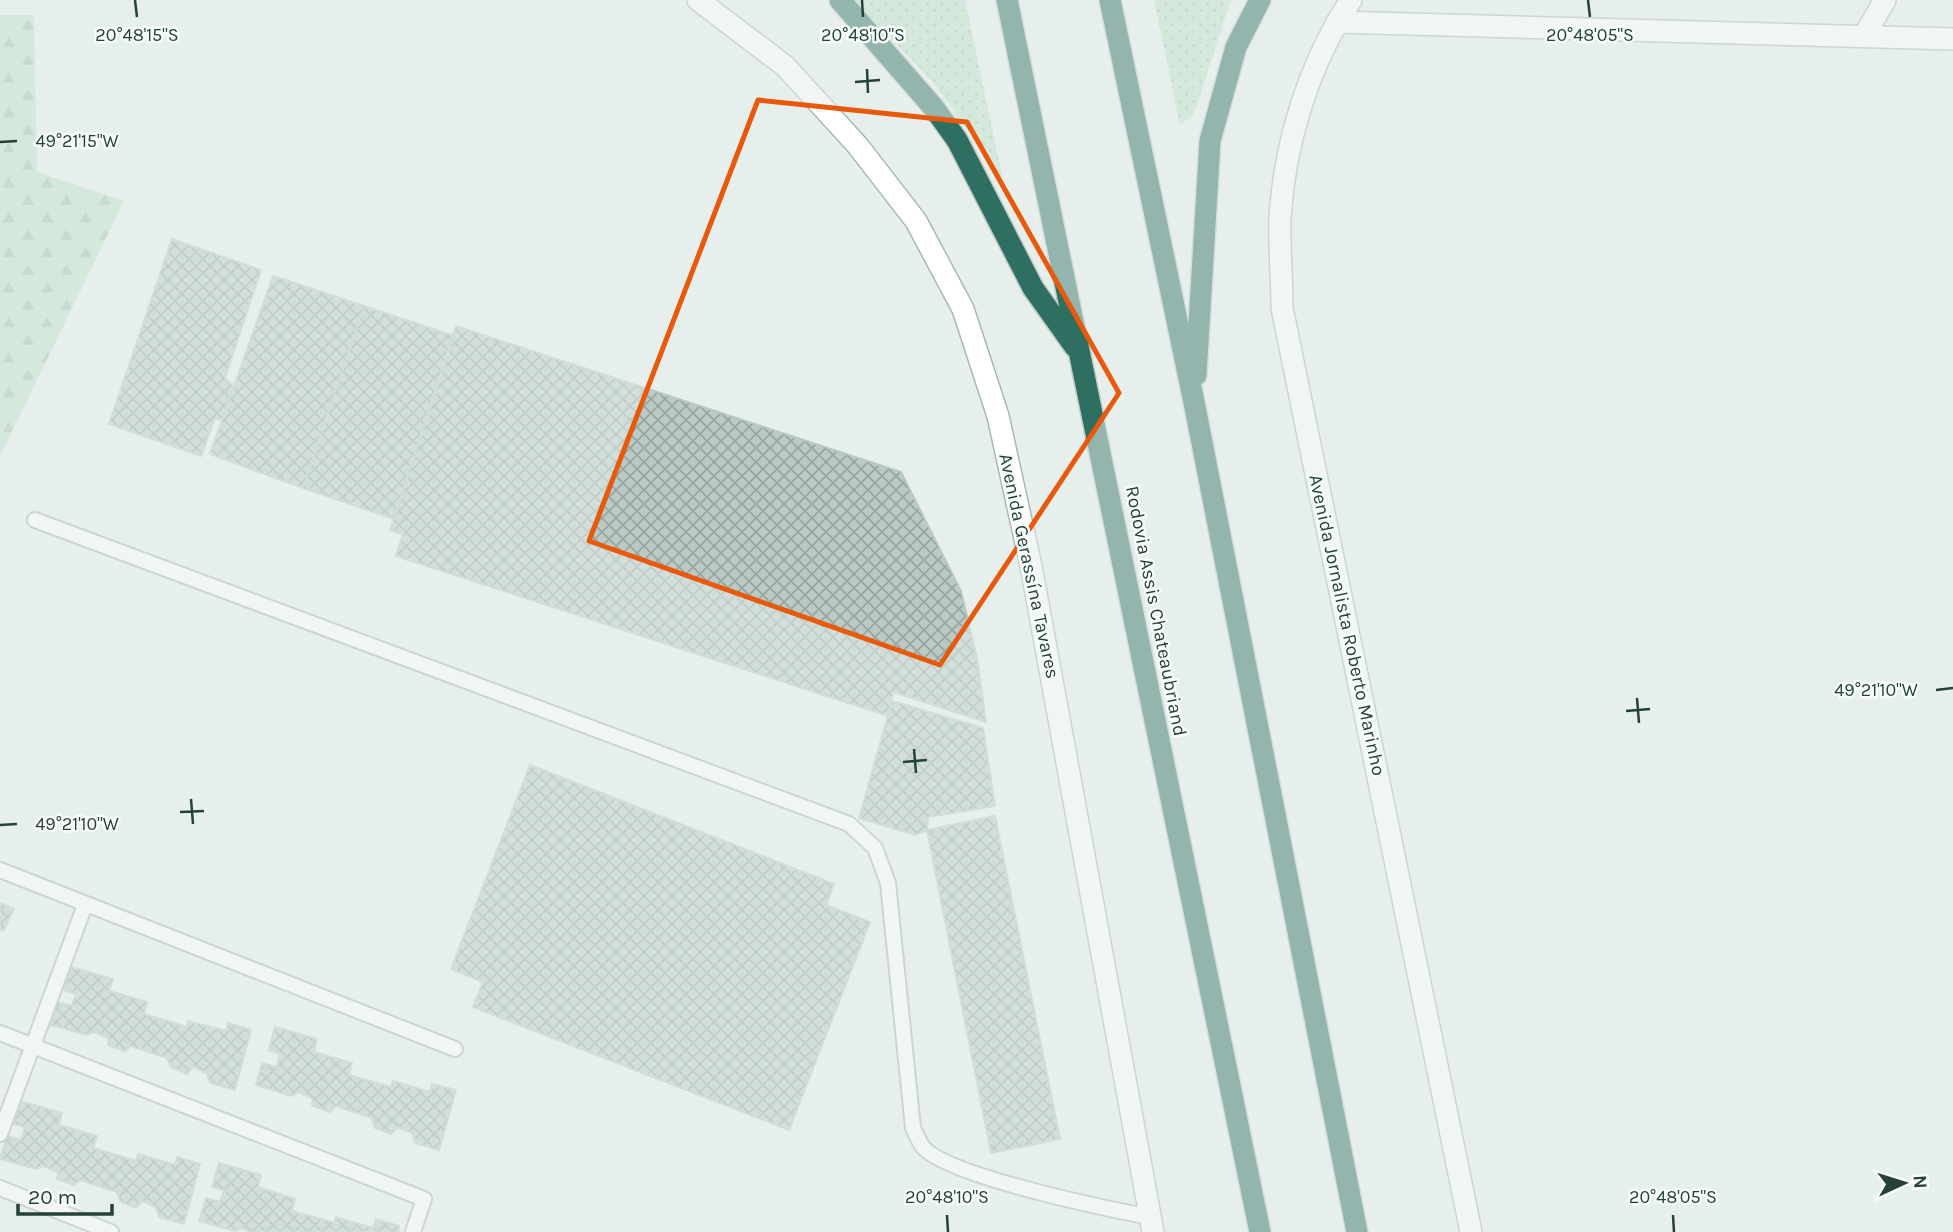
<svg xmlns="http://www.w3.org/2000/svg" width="1953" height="1232" font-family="Karla,sans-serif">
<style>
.grass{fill:url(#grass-dots)}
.forest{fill:url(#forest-firs)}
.building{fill:url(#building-cross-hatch);stroke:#b8c9c2;stroke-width:2}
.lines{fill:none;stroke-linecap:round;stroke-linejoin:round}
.service-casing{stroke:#a8b8b2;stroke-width:18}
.minor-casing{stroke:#a8b8b2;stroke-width:24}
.secondary-casing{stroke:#a4bbb3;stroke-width:24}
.motorway-casing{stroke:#c2cac8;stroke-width:24}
.service{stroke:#fff;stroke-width:14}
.minor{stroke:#fff;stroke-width:21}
.secondary{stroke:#fff;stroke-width:21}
.motorway{stroke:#2f6f62;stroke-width:21}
.marked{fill:none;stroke:#e8590c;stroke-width:5;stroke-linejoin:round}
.ticks{fill:none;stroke:#24423a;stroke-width:2.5}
.labels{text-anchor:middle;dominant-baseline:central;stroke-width:5;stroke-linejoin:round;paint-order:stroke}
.street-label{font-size:19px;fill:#24423a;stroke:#f7fbf9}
.ticks-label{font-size:18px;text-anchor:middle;fill:#24423a;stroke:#f7fbf9;stroke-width:5;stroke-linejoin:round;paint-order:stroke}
</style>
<defs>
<pattern id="grass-dots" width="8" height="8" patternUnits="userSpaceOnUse" patternTransform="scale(1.75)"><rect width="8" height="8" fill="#bfe0c8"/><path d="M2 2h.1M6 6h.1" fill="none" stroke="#a4c1ad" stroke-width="1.8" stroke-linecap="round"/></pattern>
<pattern id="forest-firs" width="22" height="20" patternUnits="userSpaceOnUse" patternTransform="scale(1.75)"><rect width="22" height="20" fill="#bfe0c8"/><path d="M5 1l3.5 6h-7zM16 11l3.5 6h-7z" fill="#a4c1ad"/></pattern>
<pattern id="building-cross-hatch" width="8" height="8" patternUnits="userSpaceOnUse" patternTransform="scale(1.75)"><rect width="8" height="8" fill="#bbcac4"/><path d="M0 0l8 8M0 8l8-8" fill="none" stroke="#98a6a0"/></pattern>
</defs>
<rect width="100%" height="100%" fill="#e6efeb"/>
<path class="grass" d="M855 0H965L1003 180 936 86Z
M1154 0H1231L1194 114 1180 125Z"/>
<path class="forest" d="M0 15H34L37 172 124 201 0 456Z"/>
<path class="building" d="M172 239 261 270 225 378 233 386 222 421 215 418 201 456 109 424Z
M273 276 364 306 303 488 210 454Z
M364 306 454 336 394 519 303 488Z
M456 326 901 472 961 591 977 658 986 722 893 692 888 716 396 556 403 534 390 530Z
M892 701 983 728 995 806 928 817 927 830 915 835 859 818Z
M530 765 834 884 826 905 870 922 789 1130 473 1007 483 982 451 969Z
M995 816 1060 1139 991 1153 927 830Z
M0 903 14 909 3 931 0 930Z
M71 967 113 979 109 991 147 1002 144 1014 187 1027 188 1021 226 1031 228 1023 251 1030 235 1090 210 1083 207 1073 193 1067 187 1074 171 1067 167 1058 131 1046 125 1051 108 1045 109 1038 94 1032 87 1035 51 1025 57 1002 72 1006 76 994 64 990Z
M275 1027 317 1039 314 1052 352 1063 349 1075 391 1087 393 1081 430 1092 432 1084 456 1090 439 1150 415 1143 412 1133 398 1127 391 1134 375 1128 372 1118 336 1106 330 1112 312 1105 313 1099 299 1092 291 1096 256 1085 262 1063 277 1067 280 1054 269 1050Z
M20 1101 62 1113 59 1125 97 1136 93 1148 136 1161 138 1154 175 1165 177 1157 200 1164 184 1224 159 1217 156 1207 142 1201 136 1208 120 1201 117 1192 80 1180 74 1185 57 1179 58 1172 43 1166 36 1169 0 1159 7 1136 21 1140 25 1127 13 1124Z
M219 1163 261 1175 258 1187 295 1199 292 1211 335 1223 336 1217 373 1228 376 1219 399 1226 398 1232H250L242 1228 235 1231 199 1221 206 1198 220 1202 224 1190 212 1187Z"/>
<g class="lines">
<defs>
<path id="service" d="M35 520 849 824 875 848 888 883 913 1128C916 1134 919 1142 923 1147 947 1176 1108 1209 1150 1217
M0 870 455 1049
M0 1033 424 1199 413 1232
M0 1134 85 905
M0 1188 111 1232"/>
<path id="minor" d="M698 0 785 66 858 146 916 221 963 309 998 416 1031 566 1153 1232
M1337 22 1953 39
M1864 36 1885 0"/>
<path id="secondary" d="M1351 0C1309 64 1285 141 1280 217 1279 247 1282 278 1282 308L1471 1232"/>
<path id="motorway" d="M840 0 934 108 957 140 1033 288 1075 347
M1007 0 1260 1232
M1110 0 1194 402 1357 1232
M1196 375 1210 141 1236 47 1260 0"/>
</defs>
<use href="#service" class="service-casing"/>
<use href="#minor" class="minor-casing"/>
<use href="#secondary" class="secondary-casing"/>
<use href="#motorway" class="motorway-casing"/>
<use href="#service" class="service"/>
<use href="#minor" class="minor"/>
<use href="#secondary" class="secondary"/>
<use href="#motorway" class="motorway"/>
</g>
<path d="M0 0H1953V1232H0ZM758 100 967 122 1119 393 940 665 589 541Z" fill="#e6efeb" fill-opacity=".55" fill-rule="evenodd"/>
<path class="marked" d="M758 100 967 122 1119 393 940 665 589 541Z"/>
<path class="ticks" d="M135 0 137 17M862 0 863 17M1588 0 1590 17M867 69 868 93M855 82 880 80M0 142 17 141M1936 690 1953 688M1637 698 1639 723M1626 711 1650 709M914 749 916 773M903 762 927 760M191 799 193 824M180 812 204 811M0 825 17 824M947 1215 948 1232M1673 1215 1674 1232"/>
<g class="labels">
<g class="street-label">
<text transform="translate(1029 566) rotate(78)">Avenida Gerassína Tavares</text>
<text transform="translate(1156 611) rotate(79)">Rodovia Assis Chateaubriand</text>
<text transform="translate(1347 625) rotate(78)">Avenida Jornalista Roberto Marinho</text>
</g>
</g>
<g class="ticks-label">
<text x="137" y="41">20°48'15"S</text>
<text x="863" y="41">20°48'10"S</text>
<text x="1590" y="41">20°48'05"S</text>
<text x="77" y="147">49°21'15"W</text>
<text x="1876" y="696">49°21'10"W</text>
<text x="77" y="830">49°21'10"W</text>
<text x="947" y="1203">20°48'10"S</text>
<text x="1673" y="1203">20°48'05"S</text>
</g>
<g transform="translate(1904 1183) rotate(86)" stroke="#f7fbf9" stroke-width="5" paint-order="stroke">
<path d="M0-5L12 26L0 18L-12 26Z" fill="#24423a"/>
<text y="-10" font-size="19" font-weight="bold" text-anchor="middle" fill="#24423a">N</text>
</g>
<path d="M18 1204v10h94v-10" fill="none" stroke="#24423a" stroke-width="3.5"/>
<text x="28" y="1204" font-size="21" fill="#24423a" stroke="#f7fbf9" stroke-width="5" paint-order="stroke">20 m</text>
</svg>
